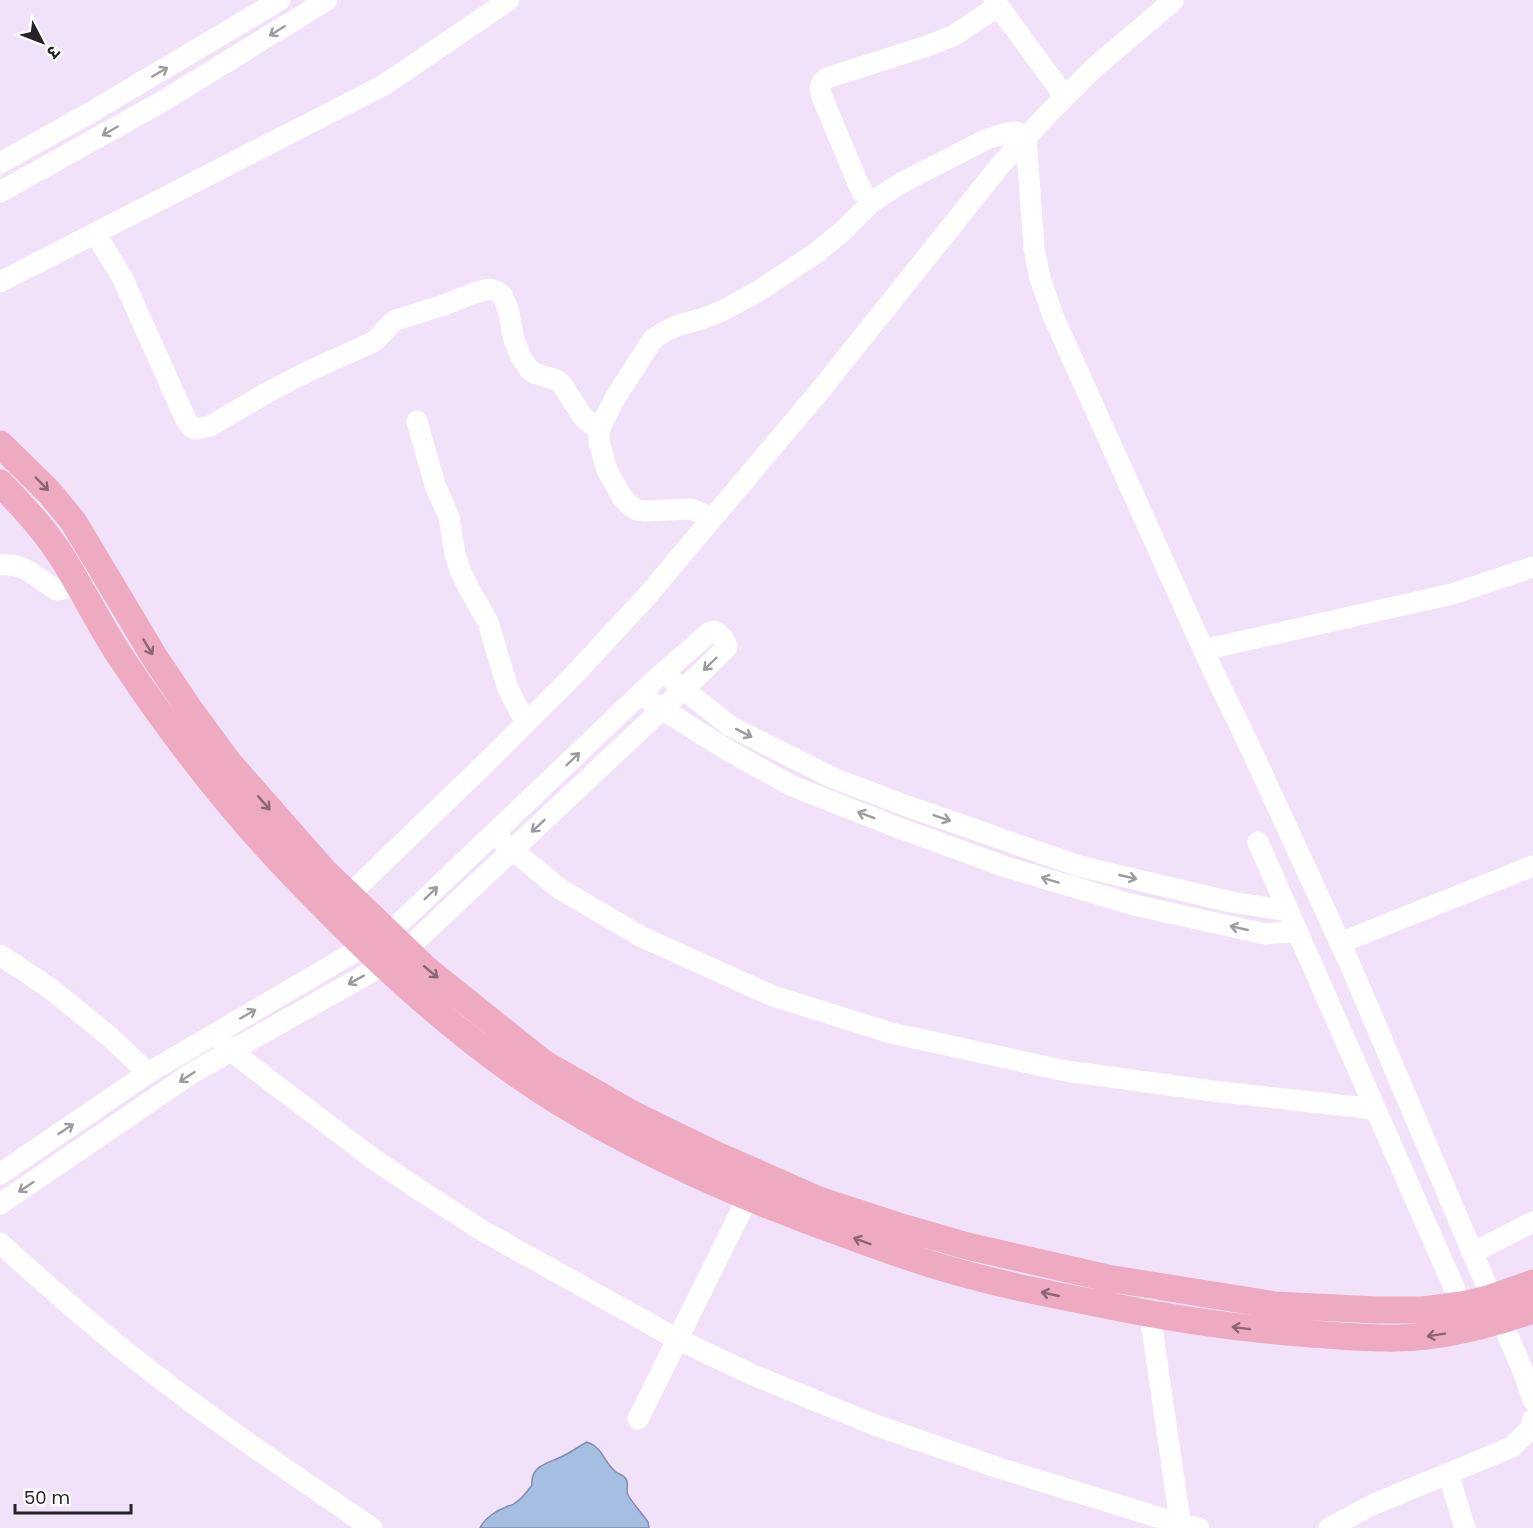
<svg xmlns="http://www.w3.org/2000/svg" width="1533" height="1528" font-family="Poppins,'Noto Sans Devanagari',sans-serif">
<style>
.water{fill:#a5bee2;stroke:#7f8fab;stroke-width:1.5}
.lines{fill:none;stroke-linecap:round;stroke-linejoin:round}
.minor{stroke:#fff;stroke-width:21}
.major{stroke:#edaac0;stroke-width:27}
.oneway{stroke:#9e9b9f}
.oneway2{stroke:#8a6675}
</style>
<rect width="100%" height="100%" fill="#f2e2f9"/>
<path class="water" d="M587 1442C604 1448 603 1462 616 1472 620 1475 625 1475 627 1481 628 1485 626 1490 628 1495 633 1504 642 1513 648 1522L649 1528H480C484 1519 497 1510 506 1507 510 1505 512 1506 515 1503 522 1499 527 1492 532 1485 530 1464 551 1463 565 1455 573 1451 579 1446 587 1442Z"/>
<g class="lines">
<path class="minor" d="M994 0 1065 97
M0 163 88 114 280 0
M0 192 163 101 327 0
M872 202 863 193 858 183 824 102C820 92 817 85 827 78L927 46 953 36 998 6
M95 233 122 277 186 420 191 427 196 429 210 426 270 391 307 372 373 342C382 336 387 325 396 320L444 305 474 293 489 289 496 291 502 295 508 309 514 340 521 357 529 369 534 373 557 380 563 386 583 417 599 430
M0 282 384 85 509 0
M417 421 435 485 449 517 455 554 460 570 468 587 488 622 508 689 526 723
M713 518 691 509 645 511 637 510 629 505 622 497 607 470 599 442V430L615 398 653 339 666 331 679 325 701 319 722 311 757 292 816 253 843 231 872 202 901 183 987 139 1007 133 1016 132 1026 137 1034 248 1040 278 1053 316 1214 673 1249 745 1349 962 1525 1376 1533 1400
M0 565C28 563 36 579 57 590L69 588 90 575
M1203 650 1452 594 1533 567
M673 681 730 726 831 777 904 805 1079 866 1231 902 1288 911
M651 702 729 751 792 786 899 828 1006 867 1134 905 1265 934 1296 931
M503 842 560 889 642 937 773 996 891 1033 1066 1071 1213 1091 1375 1109
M1258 842 1467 1317
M349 895 493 756 573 676 647 596 818 393 1002 163 1046 116 1095 67 1173 1
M1340 943 1533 866
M0 955 51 989 110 1037 148 1073
M223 1042 231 1051 372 1158 421 1191 483 1231 677 1339 753 1375 875 1425 999 1468 1180 1524 1199 1528
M0 1174 148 1073 365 946 389 933 656 679 710 632 715 631 723 638 727 647 707 667 406 950 385 964 192 1073 0 1204
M0 1243C44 1283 88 1322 135 1359 211 1419 291 1473 372 1528
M1472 1253 1533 1222
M1148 1285 1150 1314 1181 1528
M638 1419 755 1183
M1448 1473 1465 1528
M1329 1528 1372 1505 1512 1447 1530 1429 1533 1419"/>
<path class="major" d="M0 444 49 492 73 521 155 658 190 710 229 763 324 871 426 969 517 1042 545 1064 634 1115 710 1152 819 1200 905 1228 967 1246 1107 1278 1275 1305 1376 1310H1423L1462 1305 1491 1298 1533 1283
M0 483C24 508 47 532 65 562 85 594 101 628 122 659 175 739 235 816 303 885 379 964 465 1044 559 1102 649 1157 748 1200 847 1235 882 1248 918 1261 954 1271 1013 1288 1075 1299 1136 1311 1204 1324 1272 1332 1340 1336 1371 1338 1403 1340 1434 1335 1467 1331 1501 1321 1533 1310"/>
</g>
<defs><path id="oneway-shaft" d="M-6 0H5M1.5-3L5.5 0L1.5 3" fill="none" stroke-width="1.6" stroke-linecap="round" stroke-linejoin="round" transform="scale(1.5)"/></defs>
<g class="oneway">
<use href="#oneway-shaft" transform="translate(277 31) rotate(148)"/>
<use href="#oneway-shaft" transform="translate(160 72) rotate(-30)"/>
<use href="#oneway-shaft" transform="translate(110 131) rotate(150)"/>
<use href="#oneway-shaft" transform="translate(710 664) rotate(136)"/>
<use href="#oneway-shaft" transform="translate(744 733) rotate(27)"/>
<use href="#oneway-shaft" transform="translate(573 759) rotate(-44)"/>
<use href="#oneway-shaft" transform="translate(866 815) rotate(-159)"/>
<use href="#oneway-shaft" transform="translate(942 818) rotate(19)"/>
<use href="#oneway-shaft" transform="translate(538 826) rotate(137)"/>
<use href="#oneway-shaft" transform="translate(1128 877) rotate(13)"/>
<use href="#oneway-shaft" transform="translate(1050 880) rotate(-163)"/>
<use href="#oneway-shaft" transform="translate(431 893) rotate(-44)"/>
<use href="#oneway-shaft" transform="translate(1239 928) rotate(-167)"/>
<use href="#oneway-shaft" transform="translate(356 980) rotate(151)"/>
<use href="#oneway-shaft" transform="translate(248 1014) rotate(-30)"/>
<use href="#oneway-shaft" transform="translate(187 1077) rotate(147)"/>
<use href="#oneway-shaft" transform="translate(66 1129) rotate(-34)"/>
<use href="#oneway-shaft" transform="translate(26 1187) rotate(146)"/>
</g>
<g class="oneway2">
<use href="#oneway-shaft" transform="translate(42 484) rotate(46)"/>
<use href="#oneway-shaft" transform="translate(148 647) rotate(59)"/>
<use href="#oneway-shaft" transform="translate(264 803) rotate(49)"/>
<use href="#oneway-shaft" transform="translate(431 972) rotate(40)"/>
<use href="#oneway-shaft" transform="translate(862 1241) rotate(-160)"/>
<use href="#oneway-shaft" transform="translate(1050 1294) rotate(-167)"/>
<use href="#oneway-shaft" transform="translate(1241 1328) rotate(-173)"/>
<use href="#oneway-shaft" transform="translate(1436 1335) rotate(171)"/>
</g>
<g transform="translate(42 42) rotate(132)" stroke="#ffffff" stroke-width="4.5" paint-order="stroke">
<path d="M0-4.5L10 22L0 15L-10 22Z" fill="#27212a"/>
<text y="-9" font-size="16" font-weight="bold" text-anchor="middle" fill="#27212a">उ</text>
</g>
<path d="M15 1504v9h116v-9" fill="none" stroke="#27212a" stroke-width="3"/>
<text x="24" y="1504" font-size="18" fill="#27212a" stroke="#ffffff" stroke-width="4.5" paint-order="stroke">50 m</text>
</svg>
